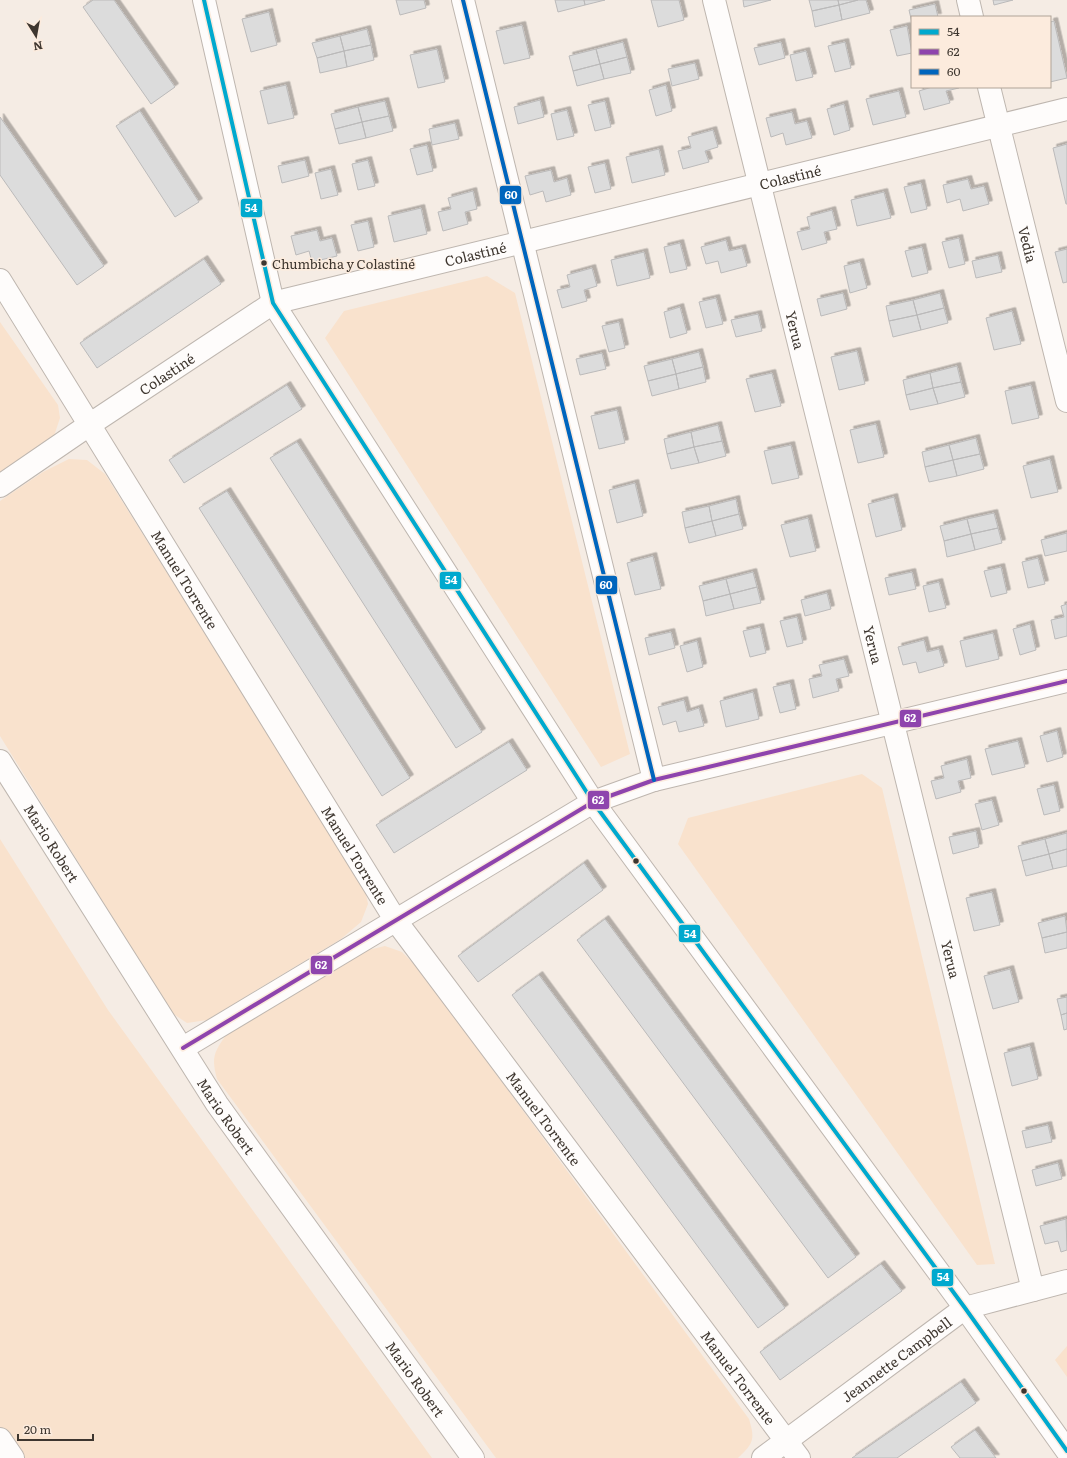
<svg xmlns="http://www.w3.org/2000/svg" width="1067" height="1458" font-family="Literata,serif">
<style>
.green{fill:#f9e2cd}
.building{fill:#dcdcdc;stroke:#bbbaba;filter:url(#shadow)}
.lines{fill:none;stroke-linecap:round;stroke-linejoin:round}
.street-casing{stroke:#beb6af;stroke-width:24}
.highway-casing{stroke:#beb6af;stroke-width:24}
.street{stroke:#fefcfb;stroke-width:22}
.highway{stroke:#fefcfb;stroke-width:22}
.bus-1-casing{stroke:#fcebdd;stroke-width:7}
.bus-2-casing{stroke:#fcebdd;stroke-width:7}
.bus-3-casing{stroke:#fcebdd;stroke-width:7}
.bus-1{stroke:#00a9ce;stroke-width:4}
.bus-2{stroke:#8e44ad;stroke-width:4}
.bus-3{stroke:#0065bd;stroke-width:4}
.bus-dot{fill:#3e362f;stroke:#fcebdd;stroke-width:1.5}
.labels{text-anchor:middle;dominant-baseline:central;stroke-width:3;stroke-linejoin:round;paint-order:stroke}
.bus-label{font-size:13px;fill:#3e362f;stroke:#fcebdd;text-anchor:start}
.street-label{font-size:14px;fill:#3e362f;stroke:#fcebdd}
.line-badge{stroke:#fcebdd;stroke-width:1.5}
.badge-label{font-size:11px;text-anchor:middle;font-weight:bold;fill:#fff}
</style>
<defs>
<filter id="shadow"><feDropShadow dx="3.5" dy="-3.5" stdDeviation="0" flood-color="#0004"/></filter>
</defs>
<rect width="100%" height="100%" fill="#f5ece4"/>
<path class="green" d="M487 276 515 293 630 754 601 767 325 338 344 311Z
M0 322 58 405 60 418 54 436 0 473Z
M69 459 87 460 105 474 365 889 368 904 361 922 341 939 207 1020 187 1023 172 1013 0 736V501L43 472Z
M862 774 882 788 995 1264 977 1265 678 844 688 818Z
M0 839 108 1010 432 1458H0Z
M385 946 402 952 419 969 749 1419C755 1439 754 1443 738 1458H496L217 1079C211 1057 214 1052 227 1034L368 950Z
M1067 1346V1377L1055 1360Z"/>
<path class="building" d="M93 0H114L175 87 151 104 83 7Z
M396 0H424L426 8 400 15Z
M555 0H584L585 5 558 12Z
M584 0H605L585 5Z
M651 0H679L684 20 658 27Z
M743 0H771L744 7Z
M809 0H838L839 5 812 11Z
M838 0H858L839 5Z
M858 0H866L870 13 842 20 839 5Z
M993 0H1013L994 5Z
M935 4 938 17H912V23L909 10Z
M839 5 842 20 815 27 812 11Z
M269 12 277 45 251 52 242 19Z
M1054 21 1067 78 1050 82V22Z
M522 25 530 58 504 64 496 31Z
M907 26 912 53 897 56 890 30Z
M367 29 371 45 344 51 340 36Z
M340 36 344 51 317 58 312 43Z
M623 42 627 57 600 64 596 49Z
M781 42 785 58 759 65 754 48Z
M845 42 851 68 835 72 828 46Z
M371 45 374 60 347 67 344 51Z
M437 49 445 82 418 88 410 55Z
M596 49 600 64 573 71 569 56Z
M344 51 347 67 320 73 317 58Z
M806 51 813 77 796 81 790 55Z
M627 57 631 73 604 79 600 64Z
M695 63 699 79 672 86 668 69Z
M600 64 604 79 577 86 573 71Z
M286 85 294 118 268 124 260 91Z
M666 85 672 111 656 116 649 90Z
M932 87H959V88L946 91 950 103 924 110 919 91Z
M899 91 906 117 873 125 866 99Z
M540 100 544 117 518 124 514 107Z
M385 101 389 116 362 122 358 107Z
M605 101 611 127 595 131 588 105Z
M844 104 850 130 834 135 827 109Z
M358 107 362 122 335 129 331 114Z
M567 110 574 136 557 140 551 114Z
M140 111 199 202 175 217 116 126Z
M792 112 795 124 807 121 812 138 786 145 783 133 771 137 766 118Z
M389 116 393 131 366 138 362 122Z
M0 117 104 266 77 285 0 175Z
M362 122 366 138 339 144 335 129Z
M455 123 459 139 432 145 429 129Z
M713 130 718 147 705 151 709 162 683 169 678 151 691 148 688 137Z
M1067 144V204H1066L1053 148Z
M427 145 433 171 417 175 410 149Z
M659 149 665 175 632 183 626 157Z
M305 160 309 176 282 183 278 166Z
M368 160 375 186 358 190 352 164Z
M605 163 611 189 595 193 588 167Z
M331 169 338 195 321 199 315 173Z
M551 170 554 182 567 178 571 195 546 202 543 191 530 195 525 176Z
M968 179 971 189 984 186 989 204 963 211 960 199 947 203 943 185Z
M921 183 927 209 911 213 904 187Z
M473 191 477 209 465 212 468 224 443 231 438 212 451 209 448 198Z
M884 192 891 218 857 226 851 200Z
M421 208 427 234 394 242 388 216Z
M832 210 837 229 824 232 827 243 802 250 797 232 810 229 807 217Z
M368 221 374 247 358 251 351 225Z
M317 230 320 241 332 238 337 256 312 262 309 251 296 255 291 236Z
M959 238 965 264 949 268 942 242Z
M726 240 729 251 742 248 747 266 721 273 718 261 706 264 701 247Z
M680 243 687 269 670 273 664 247Z
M922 247 928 273 912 277 905 251Z
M1067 249V282L1063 283 1055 252Z
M644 252 650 278 617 286 611 260Z
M998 255 1002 272 976 278 972 261Z
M204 259 221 284 97 368 80 343Z
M860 262 867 288 850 293 844 266Z
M592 268 597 286 584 290 587 301 562 308 557 290 570 287 567 275Z
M843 293 847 309 821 316 817 299Z
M940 293 944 308 917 315 913 300Z
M716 298 723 324 706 328 699 302Z
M913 300 917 315 889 321 886 306Z
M680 307 687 333 670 338 664 312Z
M944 308 948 323 921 330 917 315Z
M1012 311 1021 344 994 350 986 318Z
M758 314 762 331 736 337 731 320Z
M917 315 921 330 893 337 889 321Z
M619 322 625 348 609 352 602 326Z
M857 351 865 384 839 390 831 357Z
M699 352 703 367 676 374 672 359Z
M602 353 606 369 580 375 576 359Z
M672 359 676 374 648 381 644 366Z
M957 366 961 382 933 388 930 373Z
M703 367 706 382 679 389 676 374Z
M772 373 781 406 755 412 746 379Z
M930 373 933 388 906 395 903 380Z
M676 374 679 389 652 396 648 381Z
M961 382 965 397 938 404 933 388Z
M287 385 302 409 184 483 169 460Z
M1031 385 1039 418 1012 424 1005 391Z
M933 388 938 404 910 410 906 395Z
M617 410 625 443 599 449 591 416Z
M876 424 884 457 858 463 850 430Z
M718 425 722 441 694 447 691 432Z
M691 432 694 447 667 454 664 439Z
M976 438 980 454 953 460 949 445Z
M722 441 726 456 699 463 694 447Z
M297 442 482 732 456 748 270 458Z
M791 445 799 478 772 484 764 451Z
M949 445 953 460 925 467 922 452Z
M694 447 699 463 671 469 667 454Z
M980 454 984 469 957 476 953 460Z
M1050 459 1058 492 1031 498 1023 466Z
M953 460 957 476 929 482 925 467Z
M635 483 643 516 617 523 609 490Z
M227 491 410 778 382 796 199 508Z
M894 497 902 530 876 537 868 504Z
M736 499 739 514 712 521 709 506Z
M709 506 712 521 685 528 682 512Z
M994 513 998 528 971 534 967 519Z
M739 514 743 529 716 536 712 521Z
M808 518 816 551 790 557 781 525Z
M967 519 971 534 944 541 940 526Z
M712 521 716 536 689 543 685 528Z
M998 528 1002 543 975 550 971 534Z
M1067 533V551L1045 556 1041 540Z
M971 534 975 550 947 557 944 541Z
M653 556 661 589 635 595 627 563Z
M1038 558 1045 584 1028 588 1022 562Z
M1001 567 1007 593 991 597 984 571Z
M753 572 757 587 730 594 726 579Z
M912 572 916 589 889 595 885 578Z
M726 579 730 594 703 601 699 586Z
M939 582 946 608 929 612 923 586Z
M757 587 761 603 734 609 730 594Z
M827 593 831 609 805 616 801 600Z
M730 594 734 609 706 616 703 601Z
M1067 604V636L1055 639 1051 620 1064 617 1061 606Z
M797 617 803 643 787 647 780 621Z
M1030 624 1036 650 1020 655 1013 629Z
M760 627 766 653 750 657 743 631Z
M671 632 675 648 649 655 645 638Z
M993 633 999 659 966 667 960 641Z
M924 640 927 652 939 649 944 666 919 673 916 662 903 665 898 647Z
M697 641 703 667 687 672 680 646Z
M844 659 849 676 836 679 839 691 813 698 809 679 822 676 819 665Z
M790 683 796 709 780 713 773 687Z
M753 692 759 719 726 727 720 701Z
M684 700 687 712 699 708 704 726 679 732 676 721 663 725 658 707Z
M1057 731 1063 757 1047 762 1040 736Z
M1018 741 1025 767 992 775 985 749Z
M509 742 527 770 394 853 376 825Z
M967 759 971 778 958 781 961 792 936 799 931 781 944 778 941 766Z
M1054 785 1060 811 1044 815 1037 789Z
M992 800 999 825 982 830 975 804Z
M976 831 979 847 953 854 949 837Z
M1067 833V849L1049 854 1045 839Z
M1045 839 1049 854 1022 861 1018 846Z
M1067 849V866L1053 869 1049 854Z
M1049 854 1053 869 1026 876 1022 861Z
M584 863 603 890 478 982 458 956Z
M992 892 1000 925 974 931 966 898Z
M1065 916 1067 932 1042 938 1038 923Z
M605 919 856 1257 828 1278 577 940Z
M1067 932V948L1045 953 1042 938Z
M1010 969 1019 1002 993 1009 984 976Z
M539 975 785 1308 758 1328 512 995Z
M1067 997V1013L1061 1015 1057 999Z
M1067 1013V1029L1064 1030 1061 1015Z
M1030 1046 1038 1079 1012 1086 1004 1053Z
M1048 1125 1052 1142 1026 1148 1022 1131Z
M1058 1163 1062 1179 1036 1186 1032 1170Z
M1066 1219 1067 1250 1061 1252 1058 1241 1045 1244 1040 1226Z
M881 1264 902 1291 780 1380 760 1352Z
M961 1382 976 1403 897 1458H852Z
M975 1430 996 1458H960L951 1447Z"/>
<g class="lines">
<defs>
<g id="street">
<path d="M204 0 273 303 593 802 965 1308 1067 1451"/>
<path d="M463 0 654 780"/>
<path id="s1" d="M714 0 1033 1290"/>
<path d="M968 0 972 17"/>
<path id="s2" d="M989 87 1067 401"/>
<path id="s3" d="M0 280 396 921 799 1458"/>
<path id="s4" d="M0 486 89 425 273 303 1067 109"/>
<path id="s5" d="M0 761 217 1104 473 1458"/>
<path d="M183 1048 593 802 654 780 1067 681"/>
<path id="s6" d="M763 1458 965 1308 1067 1281"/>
</g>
<path id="highway" d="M0 1439 13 1458"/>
</defs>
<use href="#street" class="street-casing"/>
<use href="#highway" class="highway-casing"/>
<use href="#street" class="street"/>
<use href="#highway" class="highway"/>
<defs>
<path id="bus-1" d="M204 0 273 303 593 802 965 1308 1067 1451"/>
<path id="bus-2" d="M183 1048 593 802 654 780 1067 681"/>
<path id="bus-3" d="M463 0 654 780"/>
</defs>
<use href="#bus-1" class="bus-1-casing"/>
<use href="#bus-2" class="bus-2-casing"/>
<use href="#bus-3" class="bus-3-casing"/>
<use href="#bus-1" class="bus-1"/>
<use href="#bus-2" class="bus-2"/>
<use href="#bus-3" class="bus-3"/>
</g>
<g class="bus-dot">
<circle cx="264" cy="263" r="3.5"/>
<circle cx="636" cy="861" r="3.5"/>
<circle cx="1024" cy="1391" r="3.5"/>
</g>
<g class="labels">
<g class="bus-label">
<text x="272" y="263">Chumbicha y Colastiné</text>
</g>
<g class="street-label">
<text stroke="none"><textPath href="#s4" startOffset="861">Colastiné</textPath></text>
<text stroke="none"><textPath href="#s2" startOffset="162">Vedia</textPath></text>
<text stroke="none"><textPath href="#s4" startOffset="537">Colastiné</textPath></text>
<text stroke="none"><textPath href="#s1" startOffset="340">Yerua</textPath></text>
<text stroke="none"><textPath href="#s4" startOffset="201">Colastiné</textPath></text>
<text stroke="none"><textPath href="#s3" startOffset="352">Manuel Torrente</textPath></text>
<text stroke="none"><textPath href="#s1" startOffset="664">Yerua</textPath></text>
<text stroke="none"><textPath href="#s5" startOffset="97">Mario Robert</textPath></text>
<text stroke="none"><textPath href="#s3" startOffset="676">Manuel Torrente</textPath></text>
<text stroke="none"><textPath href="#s1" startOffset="988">Yerua</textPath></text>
<text stroke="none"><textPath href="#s5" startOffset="421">Mario Robert</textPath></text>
<text stroke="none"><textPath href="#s3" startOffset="1000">Manuel Torrente</textPath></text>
<text stroke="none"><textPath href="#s6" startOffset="166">Jeannette Campbell</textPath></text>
<text stroke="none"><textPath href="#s3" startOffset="1324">Manuel Torrente</textPath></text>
<text stroke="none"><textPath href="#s5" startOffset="745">Mario Robert</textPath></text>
</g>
</g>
<g class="line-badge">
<rect x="499" y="185" width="23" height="20" rx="4" fill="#0065bd"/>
<rect x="240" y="198" width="23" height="20" rx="4" fill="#00a9ce"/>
<rect x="439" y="571" width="23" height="19" rx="4" fill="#00a9ce"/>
<rect x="595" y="575" width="23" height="20" rx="4" fill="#0065bd"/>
<rect x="899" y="709" width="23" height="19" rx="4" fill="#8e44ad"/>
<rect x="587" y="790" width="23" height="20" rx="4" fill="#8e44ad"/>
<rect x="678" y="924" width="23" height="19" rx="4" fill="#00a9ce"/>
<rect x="310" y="955" width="23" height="20" rx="4" fill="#8e44ad"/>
<rect x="931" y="1268" width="23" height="19" rx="4" fill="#00a9ce"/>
</g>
<g class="badge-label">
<text x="511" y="199">60</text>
<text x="251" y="212">54</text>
<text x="451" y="584">54</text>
<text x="606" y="589">60</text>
<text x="910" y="722">62</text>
<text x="598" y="804">62</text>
<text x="690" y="938">54</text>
<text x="321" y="969">62</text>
<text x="943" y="1281">54</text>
</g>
<rect x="911" y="16" width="140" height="72" fill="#fcebdd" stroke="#b0a397"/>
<rect x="919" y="29" width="20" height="6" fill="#00a9ce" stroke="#b0a397"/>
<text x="947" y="36" font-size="12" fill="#3e362f">54</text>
<rect x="919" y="49" width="20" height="6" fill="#8e44ad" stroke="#b0a397"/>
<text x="947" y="56" font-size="12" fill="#3e362f">62</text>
<rect x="919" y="69" width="20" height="6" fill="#0065bd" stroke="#b0a397"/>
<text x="947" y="76" font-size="12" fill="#3e362f">60</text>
<g transform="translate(36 36) rotate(169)" stroke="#fcebdd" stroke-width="3" paint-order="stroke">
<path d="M0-3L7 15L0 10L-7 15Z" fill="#3e362f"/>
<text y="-6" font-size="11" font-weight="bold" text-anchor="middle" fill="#3e362f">N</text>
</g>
<path d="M18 1434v6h75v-6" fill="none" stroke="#3e362f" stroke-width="2"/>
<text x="24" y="1434" font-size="12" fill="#3e362f" stroke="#fcebdd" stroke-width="3" paint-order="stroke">20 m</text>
</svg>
